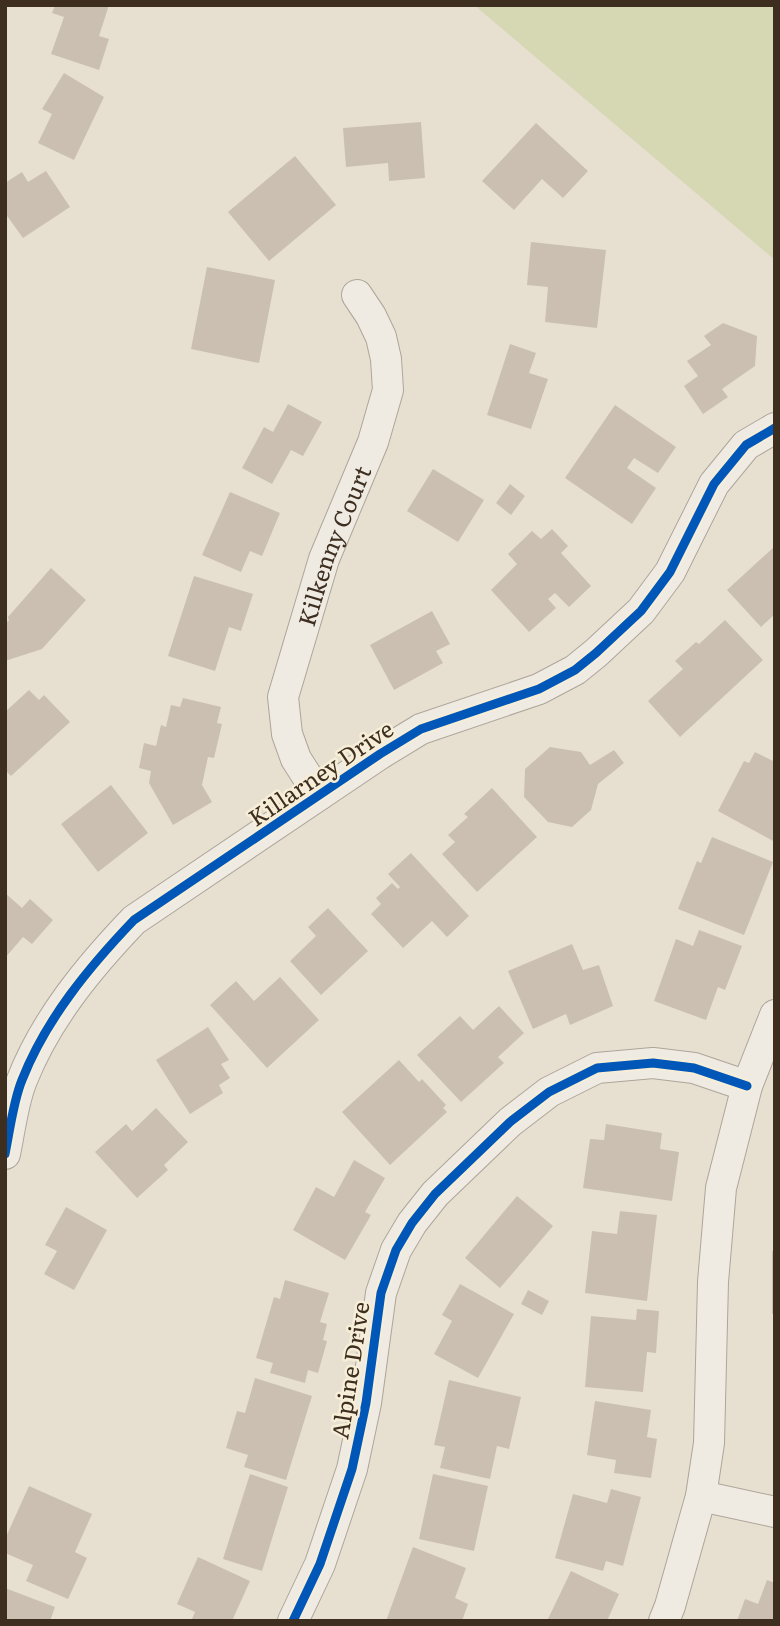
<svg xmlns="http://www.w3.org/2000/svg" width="780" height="1626" font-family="Literata,serif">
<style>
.green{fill:#d6d7b3}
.building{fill:#cbbfb2}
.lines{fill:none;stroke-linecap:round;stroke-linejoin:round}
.minor-casing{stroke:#ada599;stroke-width:32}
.minor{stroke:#efebe3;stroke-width:30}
.cycleway-casing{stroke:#f7eed8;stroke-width:13}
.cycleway{stroke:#0057b8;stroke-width:9}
.labels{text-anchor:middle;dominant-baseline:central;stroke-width:5;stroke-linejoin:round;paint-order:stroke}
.street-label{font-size:23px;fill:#3d2e20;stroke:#f7eed8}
</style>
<rect width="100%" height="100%" fill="#e7e0d1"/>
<path class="green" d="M474 5H775V260Z"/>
<path class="building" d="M55 5H109L99 36 109 39 99 70 51 54 64 17 52 13Z
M64 73 104 97 74 160 38 143 52 114 42 109Z
M421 122 425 178 389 181 388 163 346 167 343 128Z
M536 123 588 171 563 198 542 179 514 210 482 181Z
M295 156 336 205 269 261 228 212Z
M46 171 70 207 23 238 5 213V183L22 172 28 182Z
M531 242 606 250 597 328 545 322 548 287 527 285Z
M207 267 275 280 259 363 191 349Z
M723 323 757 336 755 366 722 389 728 397 703 414 684 386 698 376 687 361 711 345 704 336Z
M510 344 536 353 529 373 548 379 531 429 487 415Z
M288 404 322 422 303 456 291 450 272 484 242 468 264 427 273 432Z
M615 405 676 447 658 473 634 458 627 468 656 488 632 524 565 478Z
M433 469 484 500 458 542 407 511Z
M510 484 525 496 511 515 496 503Z
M230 492 280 513 262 556 250 551 241 572 202 555Z
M552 529 568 546 561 553 591 586 569 607 555 593 548 599 556 608 529 632 491 590 517 564 508 554 532 531 541 539Z
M775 546V614L761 627 727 590Z
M51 568 86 600 42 649 5 661V622L9 621 8 617Z
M194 576 253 594 241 631 229 627 215 671 168 656Z
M432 611 450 644 436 651 443 663 394 690 370 645Z
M725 620 763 660 680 737 648 701 683 669 675 661 696 642 699 644Z
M29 690 39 700 44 695 70 722 11 776 5 770V712Z
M183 698 221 707 217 723 222 724 214 758 208 757 202 785 212 802 173 825 149 783 151 771 139 768 144 743 156 746 161 725 166 727 171 705 180 707Z
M550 747 581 752 590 765 614 750 624 763 598 784 591 810 572 827 548 822 524 797 525 769Z
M755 752 775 762V842L718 811 744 761 749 763Z
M111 785 148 833 98 872 61 824Z
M492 788 537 837 477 892 442 854 455 842 448 835 468 817 464 814Z
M712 837 773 862 744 935 678 909 697 861 701 863Z
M411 853 469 916 447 937 432 921 403 948 371 914 381 904 376 898 392 883 398 889 400 887 388 874Z
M5 893 22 908 30 899 53 920 32 944 23 937 5 958Z
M328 908 368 951 321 995 290 961 316 936 308 927Z
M699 930 742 946 725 990 718 987 706 1020 654 1001 676 939 693 946Z
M572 944 583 970 599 965 613 1006 570 1025 566 1014 533 1029 508 971Z
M280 977 319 1020 267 1068 210 1005 236 981 254 1001Z
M499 1006 524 1033 498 1057 504 1063 461 1102 417 1055 460 1016 473 1030Z
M208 1027 229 1060 221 1064 230 1078 219 1085 223 1093 190 1114 156 1060Z
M399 1060 419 1082 422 1079 446 1105 443 1108 447 1112 390 1165 342 1112Z
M156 1108 188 1142 164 1165 168 1170 137 1198 95 1152 126 1124 132 1131Z
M606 1124 662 1133 660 1149 679 1152 672 1201 583 1188 590 1139 604 1140Z
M354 1160 385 1178 365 1212 371 1215 345 1260 293 1230 316 1187 334 1197Z
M517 1196 553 1226 500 1288 465 1258Z
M66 1207 107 1230 74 1290 44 1274 57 1251 45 1245Z
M620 1211 657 1215 647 1301 585 1293 592 1231 617 1234Z
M772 1251H775V1314H772Z
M285 1280 329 1293 320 1322 327 1324 323 1340 327 1341 318 1373 308 1370 305 1383 270 1373 273 1363 256 1358 274 1297 280 1299Z
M460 1284 514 1314 478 1378 434 1354 452 1321 442 1315Z
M528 1290 549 1301 542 1315 521 1304Z
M637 1309 659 1311 656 1353 647 1352 643 1392 585 1387 591 1316 636 1320Z
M255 1378 312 1396 286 1480 244 1467 248 1455 226 1448 237 1411 245 1413Z
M449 1380 521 1397 509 1449 497 1446 490 1479 440 1468 445 1447 434 1445Z
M595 1401 651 1410 647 1437 657 1439 651 1478 614 1473 616 1460 587 1455Z
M250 1474 288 1487 262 1571 223 1559Z
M433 1474 488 1486 474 1551 419 1539Z
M29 1486 92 1514 75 1552 87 1558 68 1599 26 1581 33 1565 5 1553V1539Z
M611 1489 641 1497 623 1566 606 1561 603 1571 555 1558 573 1494 607 1503Z
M413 1547 466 1568 455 1598 468 1604 462 1621H386Z
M198 1557 250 1581 232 1621H191L195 1612 177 1604Z
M571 1571 619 1594 607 1621H547Z
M767 1580 775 1583V1621H737L745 1599 758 1604Z
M5 1588 55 1607 50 1621H5Z"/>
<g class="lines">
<defs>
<g id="minor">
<path id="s1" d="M319 795 296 759 287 734 283 697 324 559 373 442 388 390 386 359 381 337 371 316 357 295"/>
<path d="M5 1154C10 1130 13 1102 22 1080 46 1019 89 967 134 920L380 754 421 729 539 689 575 670 596 653 641 611 670 572 714 484 746 445 775 428"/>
<path d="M701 1496 775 1512"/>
<path d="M293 1621 320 1564 352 1469 366 1403 381 1293 396 1250 412 1223 435 1194 510 1122 549 1092 597 1068 653 1063 694 1068 747 1086"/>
<path d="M664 1621 670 1606 701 1496 709 1443 713 1282 721 1188 747 1086 775 1015"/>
</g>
</defs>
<use href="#minor" class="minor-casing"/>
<use href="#minor" class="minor"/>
<defs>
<path id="cycleway" d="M5 1154C10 1130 13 1102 22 1080 46 1019 89 967 134 920L380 754 421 729 539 689 575 670 596 653 641 611 670 572 714 484 746 445 775 428
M293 1621 320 1564 352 1469 366 1403 381 1293 396 1250 412 1223 435 1194 510 1122 549 1092 597 1068 653 1063 694 1068 747 1086"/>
</defs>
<use href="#cycleway" class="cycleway-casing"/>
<use href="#cycleway" class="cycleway"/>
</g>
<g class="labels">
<g class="street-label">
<text stroke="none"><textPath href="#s1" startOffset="266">Kilkenny Court</textPath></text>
<text transform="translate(320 772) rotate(-34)">Killarney Drive</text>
<text transform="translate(349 1370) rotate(-81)">Alpine Drive</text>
</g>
</g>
<rect width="780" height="1626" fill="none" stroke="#3d2e20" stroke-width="14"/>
</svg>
